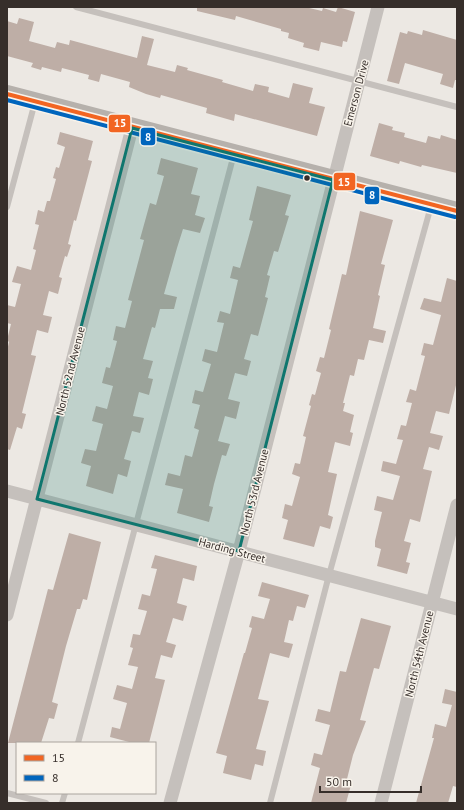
<svg xmlns="http://www.w3.org/2000/svg" width="464" height="810" font-family="'PT Sans',sans-serif">
<style>
.building{fill:#beaea6}
.lines{fill:none;stroke-linecap:round;stroke-linejoin:round}
.lane{stroke:#c5c0bc;stroke-width:6}
.street{stroke:#c5c0bc;stroke-width:13}
.secondary{stroke:#b6b1ac;stroke-width:18}
.bus-1-casing{stroke:#f8f3eb;stroke-width:7}
.bus-2-casing{stroke:#f8f3eb;stroke-width:7}
.bus-1{stroke:#f26522;stroke-width:4}
.bus-2{stroke:#0065bd;stroke-width:4}
.marked{fill:#0f766e;fill-opacity:0.2;stroke:#0f766e;stroke-width:3;stroke-linejoin:round}
.bus-dot{fill:#362e2a;stroke:#f8f3eb;stroke-width:1.5}
.labels{text-anchor:middle;dominant-baseline:central;stroke-width:3;stroke-linejoin:round;paint-order:stroke}
.street-label{font-size:11px;fill:#362e2a;stroke:#f8f3eb}
.line-badge{stroke:#f8f3eb;stroke-width:1.5}
.badge-label{font-size:11px;text-anchor:middle;font-weight:bold;fill:#fff}
</style>
<rect width="100%" height="100%" fill="#ece8e3"/>
<path class="building" d="M197 7H305L322 11 323 8 336 12 338 7 355 12 347 42 343 41 342 47 321 42 319 51 303 47 304 43 288 38 289 33 281 31V29L236 16 235 20 197 11Z
M19 18 34 22 29 41 55 48 57 42 69 45 70 40 137 58 142 36 154 39 147 65 175 72 177 65 188 68 187 70 223 80 222 82 253 91 255 84 269 87 268 92 289 98 293 83 313 88 309 103 325 107 317 136 235 114 234 121 206 113 207 108 161 95 160 98 146 94 129 87 130 82 101 74 99 82 88 79 89 75 62 68 61 72 42 67 41 70 31 67 33 63 7 56V21L17 24Z
M423 30 457 40V80H455L453 88 440 84 443 74 405 63 399 84 387 81 400 32 407 34 408 31 422 35Z
M379 123 393 127 392 130 405 133 404 137 426 143 428 136 440 139 441 135 457 140V173L422 165 421 167 400 161 399 164 370 156Z
M60 132 93 141 88 160 92 161 76 221 74 220 68 244 71 245 67 257 65 256 59 277 62 278 58 294 49 291 43 315 52 317 48 333 37 330 31 355 36 356 22 413 26 414 22 429 17 427 10 450 7 449V351L9 342 7 340 11 324 7 323V305L15 307 21 284 12 282 17 266 31 270 36 250 33 249 39 225 35 224 38 210 44 212 47 201H50L56 179 53 178 56 167 59 168 65 147 57 144Z
M161 158 198 168 191 194 200 196 195 215 205 218 200 233 183 229 177 248 164 294 177 297 174 309H160L155 328 152 327 143 359 153 361 148 378 153 379 149 395 139 392 133 416 144 418 140 433 132 431 124 459 131 461 127 477 118 474 113 494 86 486 91 466 81 463 85 449 96 451 103 424 92 421 96 406 107 409 113 386 102 383 106 367 110 368 117 341 113 340 116 326 125 328 132 301 128 300 144 240 140 239 150 203 156 205 164 176 157 174Z
M257 186 291 195 285 215 289 216 278 252 274 251 267 275 270 276 265 297 268 298 258 336 251 334 244 359 251 361 247 376 235 373 228 399 240 402 236 419 225 416 218 441 230 444 226 456 222 455 214 484 209 506 213 507 209 522 177 513 183 489 165 485 168 473 180 476 185 455 192 457 199 430 194 428 200 405 192 403 195 390 203 392 211 364 202 361 205 349 217 352 224 323 217 322 220 311 230 314 238 280 230 278 233 266 240 268 253 221 249 220Z
M360 211 393 220 381 264 385 265 378 295 380 296 373 328 386 331 383 343 369 340 364 360 358 359 354 376 350 375 343 403H345L343 411 354 415 350 432 353 433 350 446 335 442 328 472 337 474 328 515 333 517 330 529 320 526 314 547 283 539 288 520 282 518 285 504 292 506 300 477 292 474 295 463 300 464 306 437 303 436 311 406 309 405 312 394 315 395 321 373 316 371 320 357 324 358 331 330 329 329 339 287 342 274 346 275Z
M447 278 457 281V381L449 414 436 411 430 433 443 436 439 450 429 447 423 469 432 471 420 522 410 519 404 541 411 543 406 562 410 563 407 574 377 566 381 549 375 547V541L382 512 374 510 377 496 393 500 400 476 381 471 383 461 396 464 403 440 397 439 401 425 406 426 412 403 406 402 410 389 416 391 425 356 421 355 424 343 433 345 441 315 420 309 424 298 441 302Z
M69 533 101 542 87 600 83 599 80 609H77L66 646 52 702 58 704 54 719 49 718 41 743H8L48 589 53 590Z
M155 555 197 566 194 581 183 578 177 603 187 606 183 621 173 618 166 642 176 645 172 658 161 655 155 678 165 680 149 743H133L110 737 112 727 120 729 127 703 113 699 117 685 132 689 138 667 128 665 133 648 130 647 133 634 140 635 147 611 138 609 142 594 150 596 157 569 151 568Z
M262 582 309 595 305 608 297 606 293 621 289 620 284 642 293 644 289 658 270 653 258 699 269 701 256 749 266 751 263 766 255 764 251 780 223 773 227 756 216 753 244 653H245L252 628 249 627 252 616 264 619 270 599 258 596Z
M361 618 391 626 379 669 374 668 360 720 366 721 353 755 346 783 351 785 346 803H311L320 768 311 765 314 753 322 755 330 725 315 721 318 709 330 712 340 671 346 672Z
M445 689 457 692V787L453 786 448 803H416L434 738H432L435 724 446 727 452 705 442 703Z"/>
<g class="lines">
<path class="lane" d="M76 7 457 107
M7 207 35 102
M78 743 234 154
M7 793 46 803
M62 803 65 793
M270 803 329 575 431 206"/>
<path class="street" d="M7 491 457 609
M7 615 132 128
M170 803 239 551 378 7
M381 803 457 505"/>
<path class="secondary" d="M7 94 457 211"/>
<defs>
<path id="bus-1" d="M7 94 457 211"/>
<path id="bus-2" d="M7 100 455 217"/>
</defs>
<use href="#bus-1" class="bus-1-casing"/>
<use href="#bus-2" class="bus-2-casing"/>
<use href="#bus-1" class="bus-1"/>
<use href="#bus-2" class="bus-2"/>
</g>
<path class="marked" d="M132 128 333 180 239 551 37 499Z"/>
<circle class="bus-dot" cx="307" cy="178" r="3.5"/>
<g class="labels">
<g class="street-label">
<text transform="translate(356 93) rotate(-75)">Emerson Drive</text>
<text transform="translate(70 371) rotate(-76)">North 52nd Avenue</text>
<text transform="translate(254 492) rotate(-76)">North 53rd Avenue</text>
<text transform="translate(232 550) rotate(15)">Harding Street</text>
<text transform="translate(419 654) rotate(-76)">North 54th Avenue</text>
</g>
</g>
<g class="line-badge">
<rect x="108" y="114" width="23" height="19" rx="4" fill="#f26522"/>
<rect x="140" y="127" width="16" height="19" rx="4" fill="#0065bd"/>
<rect x="333" y="172" width="23" height="19" rx="4" fill="#f26522"/>
<rect x="364" y="186" width="16" height="19" rx="4" fill="#0065bd"/>
</g>
<g class="badge-label">
<text x="120" y="127">15</text>
<text x="148" y="141">8</text>
<text x="344" y="186">15</text>
<text x="372" y="199">8</text>
</g>
<rect width="464" height="810" fill="none" stroke="#362e2a" stroke-width="16"/>
<rect x="16" y="742" width="140" height="52" fill="#f8f3eb" stroke="#aaa49e"/>
<rect x="24" y="755" width="20" height="6" fill="#f26522" stroke="#aaa49e"/>
<text x="52" y="762" font-size="12" fill="#362e2a">15</text>
<rect x="24" y="775" width="20" height="6" fill="#0065bd" stroke="#aaa49e"/>
<text x="52" y="782" font-size="12" fill="#362e2a">8</text>
<path d="M320 786v6h101v-6" fill="none" stroke="#362e2a" stroke-width="2"/>
<text x="326" y="786" font-size="12" fill="#362e2a" stroke="#f8f3eb" stroke-width="3" paint-order="stroke">50 m</text>
</svg>
